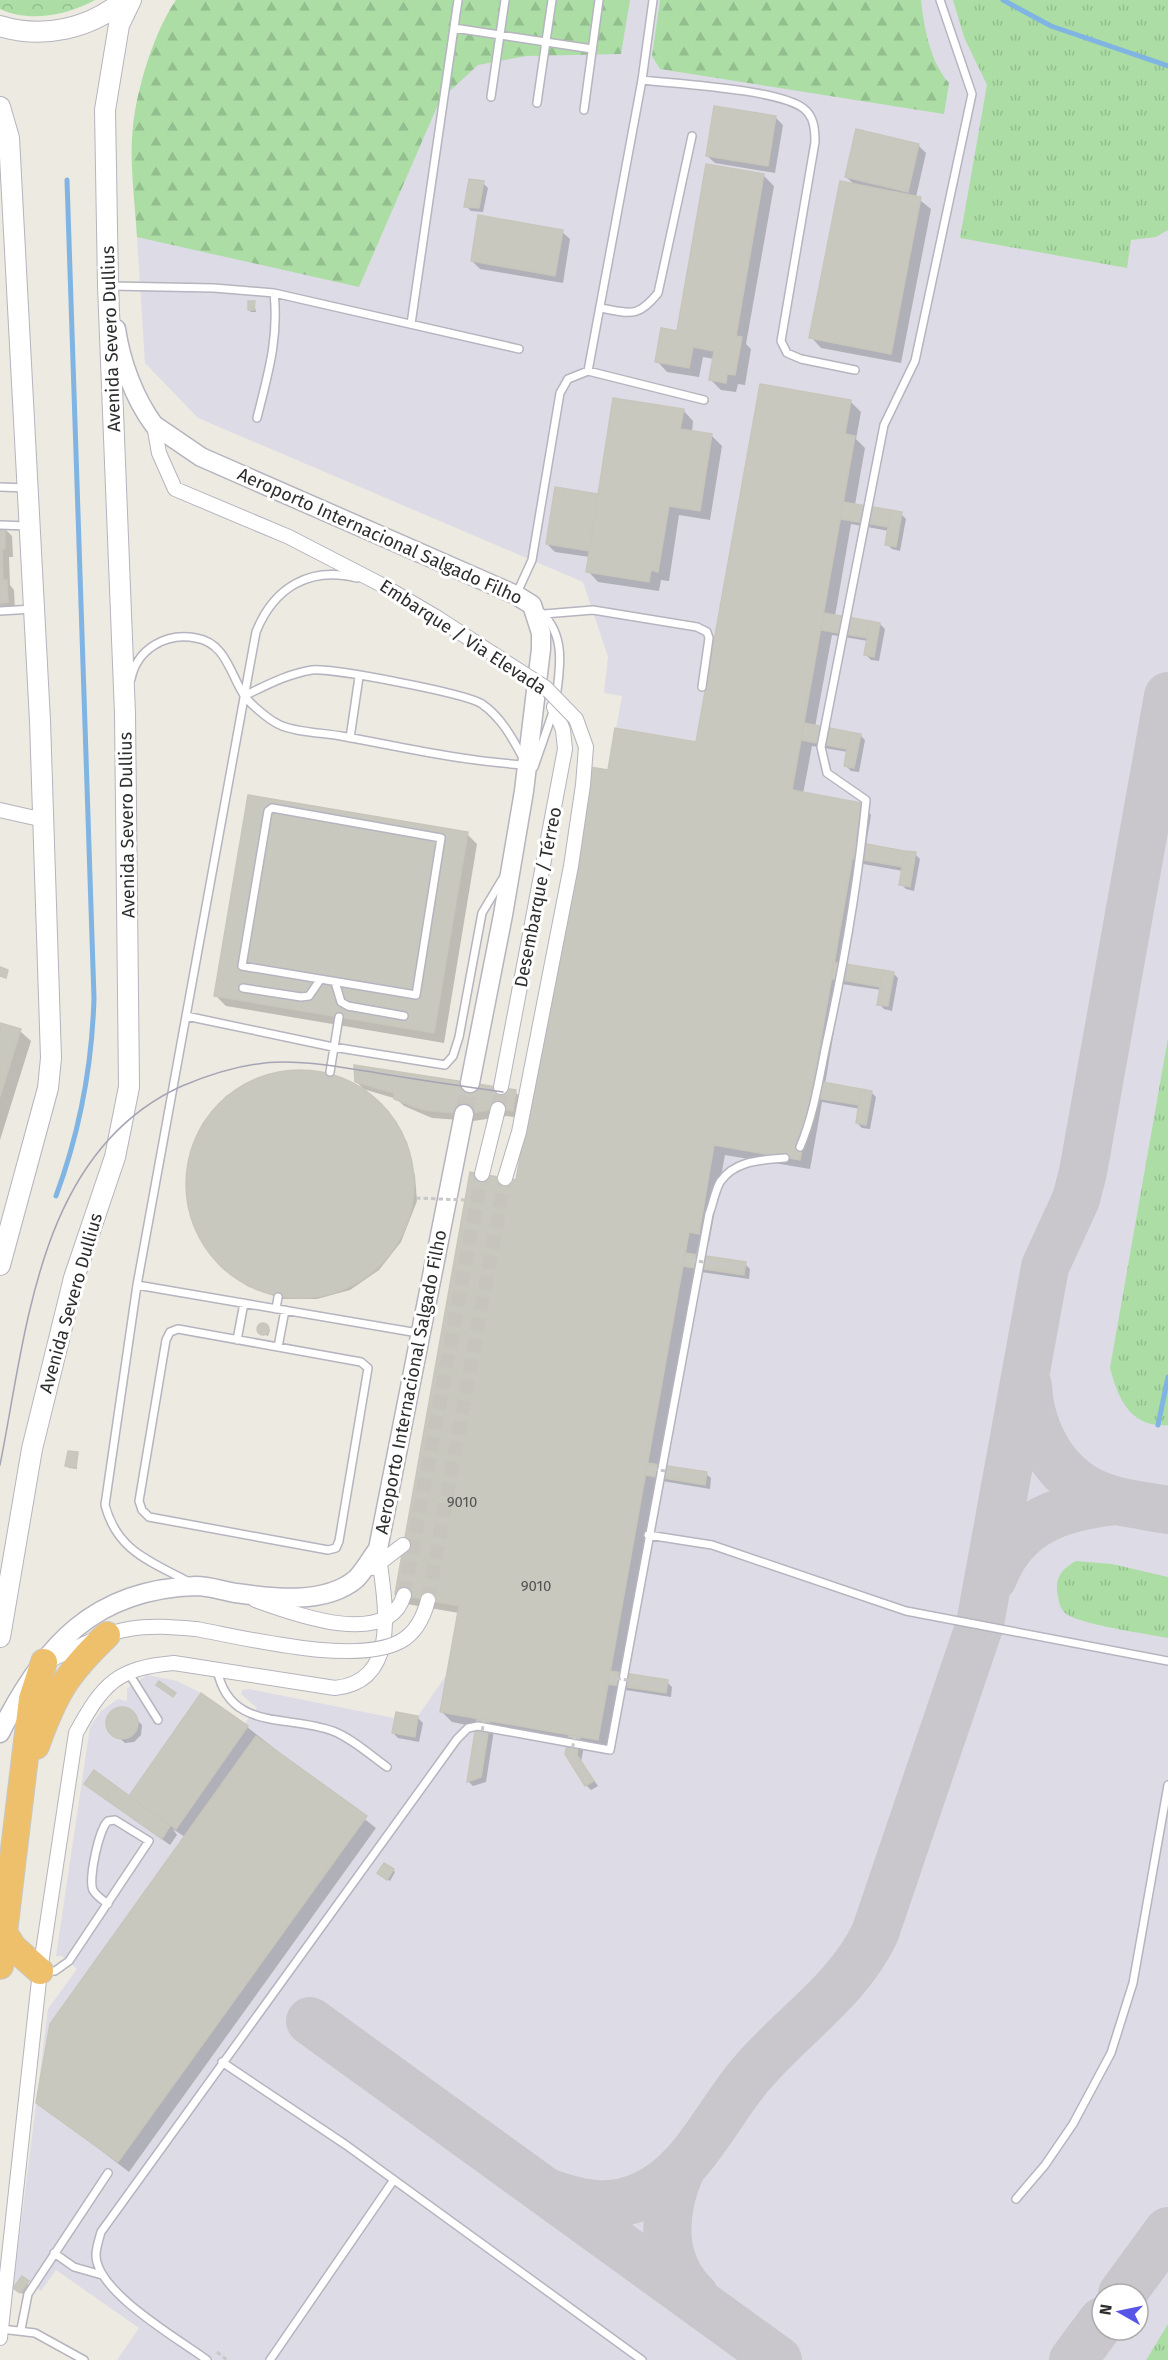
<svg xmlns="http://www.w3.org/2000/svg" width="1168" height="2360" font-family="'Fira Sans',sans-serif">
<style>
.airport{fill:#dddce6;fill-rule:evenodd}
.grass{fill:url(#grass-tufts)}
.forest{fill:url(#forest-firs)}
.park{fill:url(#park-crowns)}
.shadow{fill:#0003}
.lines{fill:none;stroke-linecap:round;stroke-linejoin:round}
.stream{stroke:#80b4e3;stroke-width:5}
.taxiway{stroke:#c9c7cb;stroke-width:48}
.building{fill:#c9c8bf;stroke:#c8c6bb;stroke-width:1.5}
.minor-tunnel{stroke:#c7c4bd;stroke-width:14;stroke-dasharray:14 7;stroke-linecap:butt}
.tertiary-tunnel{stroke:#c7c4bd;stroke-width:18;stroke-dasharray:18 9;stroke-linecap:butt}
.service-casing{stroke:#b5b4bf;stroke-width:10}
.minor-casing{stroke:#b5b4bf;stroke-width:16}
.tertiary-casing{stroke:#b5b4bf;stroke-width:21}
.secondary-casing{stroke:#b5b4bf;stroke-width:22}
.motorway-casing{stroke:#c8c8c8;stroke-width:28}
.path{stroke:#c8c8c8;stroke-width:3;stroke-dasharray:4.5 3;stroke-linecap:butt}
.service{stroke:#fff;stroke-width:7}
.minor{stroke:#fff;stroke-width:14}
.tertiary{stroke:#fff;stroke-width:18}
.secondary{stroke:#fff;stroke-width:20}
.motorway{stroke:#eec06b;stroke-width:26}
.tram{stroke:#a5a4b5;stroke-width:1.5}
.minor-bridge-casing{stroke:#b5b4bf;stroke-width:16;stroke-linecap:butt}
.path-bridge{stroke:#c8c8c8;stroke-width:3;stroke-dasharray:4.5 3;stroke-linecap:butt}
.minor-bridge{stroke:#fff;stroke-width:14}
.labels{text-anchor:middle;dominant-baseline:central;stroke-width:6;stroke-linejoin:round;paint-order:stroke}
.number-label{font-size:15px;fill:#545452}
.street-label{font-size:18px;fill:#2d2d2d;stroke:#fff}
</style>
<defs>
<pattern id="grass-tufts" width="24" height="20" patternUnits="userSpaceOnUse" patternTransform="scale(1.5)"><rect width="24" height="20" fill="#abdda4"/><path d="M3 7l-1-3M5 7V3M7 7l1-3M15 17l-1-3M17 17v-4M19 17l1-3" fill="none" stroke="#93be8e"/></pattern>
<pattern id="forest-firs" width="22" height="20" patternUnits="userSpaceOnUse" patternTransform="scale(1.5)"><rect width="22" height="20" fill="#abdda4"/><path d="M5 1l3.5 6h-7zM16 11l3.5 6h-7z" fill="#93be8e"/></pattern>
<pattern id="park-crowns" width="20" height="18" patternUnits="userSpaceOnUse" patternTransform="scale(1.5)"><rect width="20" height="18" fill="#abdda4"/><path d="M2 6a3 3 0 1 1 6 0M12 15a3 3 0 1 1 6 0" fill="none" stroke="#93be8e"/></pattern>
</defs>
<rect width="100%" height="100%" fill="#edeae1"/>
<path class="airport" d="M176 0H1168V2360H117L139 2328 56 2270 41 2291 28 2283 20 2293 13 2288 48 2009 77 1969 62 1956H56L90 1727 101 1711 118 1699 127 1701V1689L147 1675 177 1681 201 1693 244 1724 257 1708 241 1694 242 1690 249 1689 394 1718 396 1712 418 1716 447 1674 622 696 604 693 608 657 583 582 198 418 145 363 133 174V126L150 55ZM1102 2294H1138V2330H1102Z"/>
<path class="grass" d="M953 0H1168V230L1156 237 1131 240 1127 268 960 238 987 85 964 37Z
M1168 1038V1425C1130 1428 1118 1398 1110 1368Z
M1076 1561 1112 1564 1168 1577V1638C1149 1634 1074 1624 1064 1612 1059 1607 1058 1596 1057 1590 1056 1575 1064 1568 1076 1561Z
M1168 2324V2360H1146L1148 2357Z"/>
<path class="forest" d="M176 0H630L621 54 526 56 478 65 440 100 359 287 137 237C135 201 129 163 133 126 137 88 154 32 176 0Z
M660 0H921C924 27 930 62 949 83L944 114 660 69 652 56Z"/>
<path class="park" d="M0 0H95C68 15 29 23 0 9Z"/>
<path class="shadow" d="M775 117 783 125 775 173 715 163 707 156Z
M918 145 926 153 916 197 931 209 901 363 821 348 811 337 855 185 846 177Z
M763 175 774 186 746 344 751 349 745 385 738 384 736 392 721 390 710 379 714 359 703 357 699 377 667 372 657 361 678 333Z
M483 183 488 188 483 212 471 211 466 206Z
M562 232 570 239 563 283 480 269 472 261Z
M254 303 256 312H251L249 310Z
M850 401 861 412 856 439 865 448 855 505 901 514 906 519 900 551 892 549 887 544 889 531 851 524 835 616 880 624 885 629 879 661 871 660 866 655 868 641 832 635 815 727 860 735 865 740 859 772 851 771 846 766 848 752 812 746 803 794 861 804 871 815 866 845 915 854 920 859 914 891 906 889 901 884 903 871 863 864 845 965 893 973 898 978 892 1011 884 1009 879 1004 881 990 842 984 825 1084 871 1092 876 1097 870 1129 862 1128 857 1123 860 1109 822 1102 810 1169 725 1155 709 1243 699 1242 696 1256 745 1264 750 1269 749 1279 694 1271 659 1466 706 1474 711 1478 710 1489 656 1480 621 1675 667 1682 672 1687 671 1697 619 1689 608 1750 584 1746 581 1762 598 1786 591 1790 586 1785 569 1743 494 1730 486 1782 473 1786 468 1781 477 1727 452 1722 442 1712 459 1613 407 1604 396 1593 517 1181 609 772 697 744Z
M683 410 693 421 692 432 711 435 722 446 710 520 679 515 669 581 661 580 659 591 598 582 588 571 590 557 555 552 547 544 598 495 599 497Z
M0 528H4L12 536 13 557H9L10 585 14 590 15 610H0Z
M467 834 477 844 444 1043 226 1006 216 996Z
M0 1025 20 1031 31 1041 0 1140Z
M293 1070 329 1074 363 1088 356 1082 515 1092 523 1100 521 1118 507 1116 473 1121 432 1118 404 1106 397 1099 363 1089 389 1113 407 1142 415 1176 417 1201 401 1242 379 1270 350 1290 317 1299H282L247 1286 216 1261 196 1230 186 1195 189 1158 202 1124 226 1096 258 1078Z
M261 1324 270 1330 268 1336 258 1332Z
M77 1454V1469L69 1468 67 1466Z
M118 1708 127 1709 142 1725 141 1735 134 1742 125 1743 108 1728 110 1714Z
M418 1718 423 1723 419 1742 398 1738 393 1733Z
M247 1727 376 1828 129 2172 38 2102 185 1837 173 1829 177 1835 170 1845 86 1784 129 1798Z
M393 1870 395 1872 390 1881 381 1875Z
M22 2278 29 2286 23 2294 17 2290Z"/>
<g class="lines">
<path class="stream" d="M1003 0 1051 26 1168 66
M56 1196C80 1131 92 1067 94 998L67 180
M1158 1425 1168 1377"/>
<path class="taxiway" d="M1028 1386C1030 1427 1050 1469 1088 1490 1112 1503 1141 1505 1168 1510
M993 1578C1015 1521 1061 1507 1117 1501
M310 2021 778 2360
M682 2167C663 2209 658 2261 695 2296
M547 2192C580 2204 610 2211 644 2195 694 2172 717 2113 752 2073 792 2026 848 1990 875 1933L980 1624 1045 1267 1076 1199 1083 1172 1168 696
M1122 2294 1168 2231
M1073 2360 1102 2321"/>
</g>
<path class="building" d="M714 106 776 116 768 166 706 156Z
M856 129 919 144 908 192 845 177Z
M706 164 764 174 736 336 742 337 735 375 727 374 726 383 709 380 714 351 693 347 689 368 655 362 661 328 677 331Z
M469 179 484 181 479 208 464 207Z
M840 181 921 197 891 354 809 338Z
M478 215 563 230 555 276 471 261Z
M248 301H255L254 310H248Z
M760 384 851 400 845 434 855 436 792 790 862 803 800 1160 714 1145 699 1234 689 1232 598 1740 440 1712 459 1606 395 1594 470 1172 516 1180 590 767 608 770 615 728 696 742Z
M613 398 684 409 680 429 712 434 700 511 669 506 658 572 651 570 649 582 586 572Z
M555 487 598 494 589 551 546 544Z
M843 502 891 510 888 527 840 519Z
M891 510 902 512 896 547 885 545Z
M0 527H5V549H2L3 580H7L8 602 0 603Z
M824 613 870 621 867 638 821 630Z
M870 621 880 623 874 657 864 655Z
M804 723 850 732 847 749 801 740Z
M850 732 861 734 854 768 844 766Z
M248 795 468 832 434 1033 214 996Z
M855 842 905 851 902 867 852 858Z
M905 851 916 852 910 887 899 885Z
M833 962 883 970 880 987 830 978Z
M0 967 8 970 6 978 0 976Z
M883 970 894 972 888 1006 877 1005Z
M0 1023 21 1029 0 1097Z
M354 1065 516 1090 513 1111 498 1109 464 1114 423 1110 394 1099V1093L355 1082Z
M186 1184a114 114 0 1 1 228 0a114 114 0 1 1-228 0Z
M812 1080 861 1089 859 1105 809 1097Z
M861 1089 872 1091 866 1125 856 1123Z
M685 1253 746 1262 744 1275 683 1266Z
M257 1329a6 6 0 1 1 12 0a6 6 0 1 1-12 0Z
M68 1451 78 1452 76 1468 65 1466Z
M647 1463 707 1472 705 1485 645 1475Z
M610 1671 668 1680 666 1693 608 1684Z
M159 1681 176 1693 173 1697 156 1685Z
M201 1693 248 1726 176 1829 129 1796Z
M106 1723a16 16 0 1 1 32 0a16 16 0 1 1-32 0Z
M396 1712 418 1716 415 1737 392 1733Z
M477 1719 490 1721 481 1777 467 1782Z
M569 1735 580 1737 577 1755 594 1781 585 1786 565 1754Z
M256 1736 367 1816 118 2162 36 2103 50 2024Z
M94 1770 170 1826 162 1839 84 1784Z
M384 1863 394 1869 387 1880 377 1873Z
M22 2276 29 2281 20 2293 13 2288Z"/>
<g class="lines">
<path class="minor-tunnel" d="M498 1109 501 1087
M404 1595 482 1174
M428 1600 505 1178"/>
<path class="tertiary-tunnel" d="M464 1114 470 1083"/>
<defs>
<path id="service" d="M454 28 592 49
M642 80C677 84 777 89 803 108 814 116 815 129 815 142L781 341 787 353 801 359 855 370
M491 97 505 0
M537 103 552 0
M584 110 599 0
M111 286 214 288 274 293 519 349
M600 308C630 313 637 319 658 293L692 136
M411 324 458 0
M588 371 642 80 653 0
M257 418C268 374 279 338 274 293
M0 487 26 488
M0 525 27 526
M516 595 532 560 560 393 568 379 588 371 704 400
M0 611 33 609
M542 613C566 636 560 669 556 698
M544 614 593 610 697 627 707 632 709 638 702 687
M131 679C137 649 166 632 196 638 226 643 230 674 244 695 250 704 268 719 278 724 292 732 325 733 341 736 402 747 462 761 525 765
M244 696C267 685 287 674 312 670 332 668 465 693 482 704 501 717 513 739 523 758
M350 738 359 677
M534 767 553 712
M272 808 441 838 416 995 242 966 268 811Z
M335 982 341 1002 348 1006 404 1016
M243 988 301 997 309 996 320 980
M186 1016 333 1047 445 1065 453 1056 459 1037 482 913 503 878
M330 1072 339 1017
M800 1147C814 1114 819 1079 826 1045 844 964 858 882 866 800L827 773 821 747 884 425 915 361 972 94 940 0
M137 1285 418 1333
M276 1309 278 1297
M178 1329 361 1362 368 1368 339 1541 336 1548 328 1550 149 1517 142 1510 139 1501 166 1340 170 1332Z
M237 1340 244 1303
M278 1347 285 1310
M648 1535 712 1545 906 1611 1168 1661
M189 1582C150 1561 117 1551 105 1505L137 1285 256 632C274 587 310 566 357 578
M217 1669C229 1732 287 1714 333 1731 353 1739 370 1755 387 1767
M128 1672 158 1720
M45 1971H55L69 1961 149 1841 115 1820 108 1821C99 1828 88 1880 93 1890 96 1896 103 1900 108 1904
M222 2062 346 2145 642 2360
M1016 2199 1045 2165 1073 2124 1111 2053 1133 1983 1168 1785
M54 2253 74 2267 102 2275
M1 2329 35 2333 84 2360
M21 2329 28 2294 108 2173
M207 2360C179 2339 96 2292 96 2255 96 2248 99 2239 101 2232L457 1739 468 1728 478 1726 610 1750 709 1214C713 1204 715 1191 720 1182 735 1160 762 1160 785 1158
M270 2360 393 2181"/>
<path id="minor" d="M154 425 159 453 175 489 289 537 380 584 436 617
M0 810 44 820
M501 1087 565 749 563 730 554 707
M482 1174 498 1109
M373 1568 403 1545
M255 1600C291 1613 388 1650 404 1595
M46 1662C72 1650 100 1634 129 1629 151 1625 173 1627 196 1629
M0 2338 40 1971 76 1733C103 1684 116 1668 174 1663L335 1688C403 1681 384 1598 378 1549"/>
<path id="tertiary" d="M116 329C121 362 134 398 154 425L201 457 516 595 532 605 541 633V649L524 791 503 915 470 1083
M0 1733C43 1646 94 1589 196 1586 209 1586 223 1591 236 1593 273 1598 325 1605 356 1579 364 1571 371 1558 378 1549L464 1114"/>
<path id="secondary" d="M0 26C43 39 90 29 124 0
M0 107 9 138 40 721 51 1058 48 1088 0 1265
M0 1637 32 1449 74 1278 115 1157 129 1087 125 714 108 286 105 110 119 25 131 0"/>
<path id="motorway" d="M36 1746C55 1693 67 1673 107 1635
M3 1931 13 1947 40 1971
M0 1966 32 1699 44 1662"/>
</defs>
<use href="#service" class="service-casing"/>
<use href="#minor" class="minor-casing"/>
<use href="#tertiary" class="tertiary-casing"/>
<use href="#secondary" class="secondary-casing"/>
<use href="#motorway" class="motorway-casing"/>
<path class="path" d="M217 2352 227 2360"/>
<use href="#service" class="service"/>
<use href="#minor" class="minor"/>
<use href="#tertiary" class="tertiary"/>
<use href="#secondary" class="secondary"/>
<use href="#motorway" class="motorway"/>
<path class="tram" d="M0 1465C27 1330 38 1151 182 1086 213 1073 249 1062 283 1062 314 1062 346 1068 377 1073 419 1080 461 1086 503 1092"/>
<defs>
<path id="minor-bridge" d="M436 617 546 688 576 719 586 747 583 785 571 866 519 1132 505 1178
M196 1629C246 1638 356 1666 401 1641 417 1632 424 1616 428 1600"/>
</defs>
<use href="#minor-bridge" class="minor-bridge-casing"/>
<path class="path-bridge" d="M416 1198 465 1200
M684 1259 743 1268
M646 1468 705 1477
M609 1677 667 1687
M575 1736 571 1755 588 1781
M475 1775 484 1720"/>
<use href="#minor-bridge" class="minor-bridge"/>
</g>
<g class="labels">
<g class="number-label">
<text x="462" y="1502">9010</text>
<text x="536" y="1586">9010</text>
</g>
<g class="street-label">
<text transform="translate(111 339) rotate(-92)">Avenida Severo Dullius</text>
<text transform="translate(380 536) rotate(24)">Aeroporto Internacional Salgado Filho</text>
<text transform="translate(463 637) rotate(33)">Embarque / Via Elevada</text>
<text transform="translate(127 825) rotate(-91)">Avenida Severo Dullius</text>
<text transform="translate(538 897) rotate(-79)">Desembarque / Térreo</text>
<text transform="translate(71 1303) rotate(-74)">Avenida Severo Dullius</text>
<text transform="translate(411 1382) rotate(-79)">Aeroporto Internacional Salgado Filho</text>
</g>
</g>
<g transform="translate(1120 2312) rotate(279)"><circle r="28" fill="#ffffff" stroke="#ababab" stroke-width="1.5"/>
<path d="M0-4.5L10 22L0 15L-10 22Z" fill="#5754e8"/>
<text y="-9" font-size="16" font-weight="bold" text-anchor="middle" fill="#2d2d2d">N</text>
</g>
</svg>
